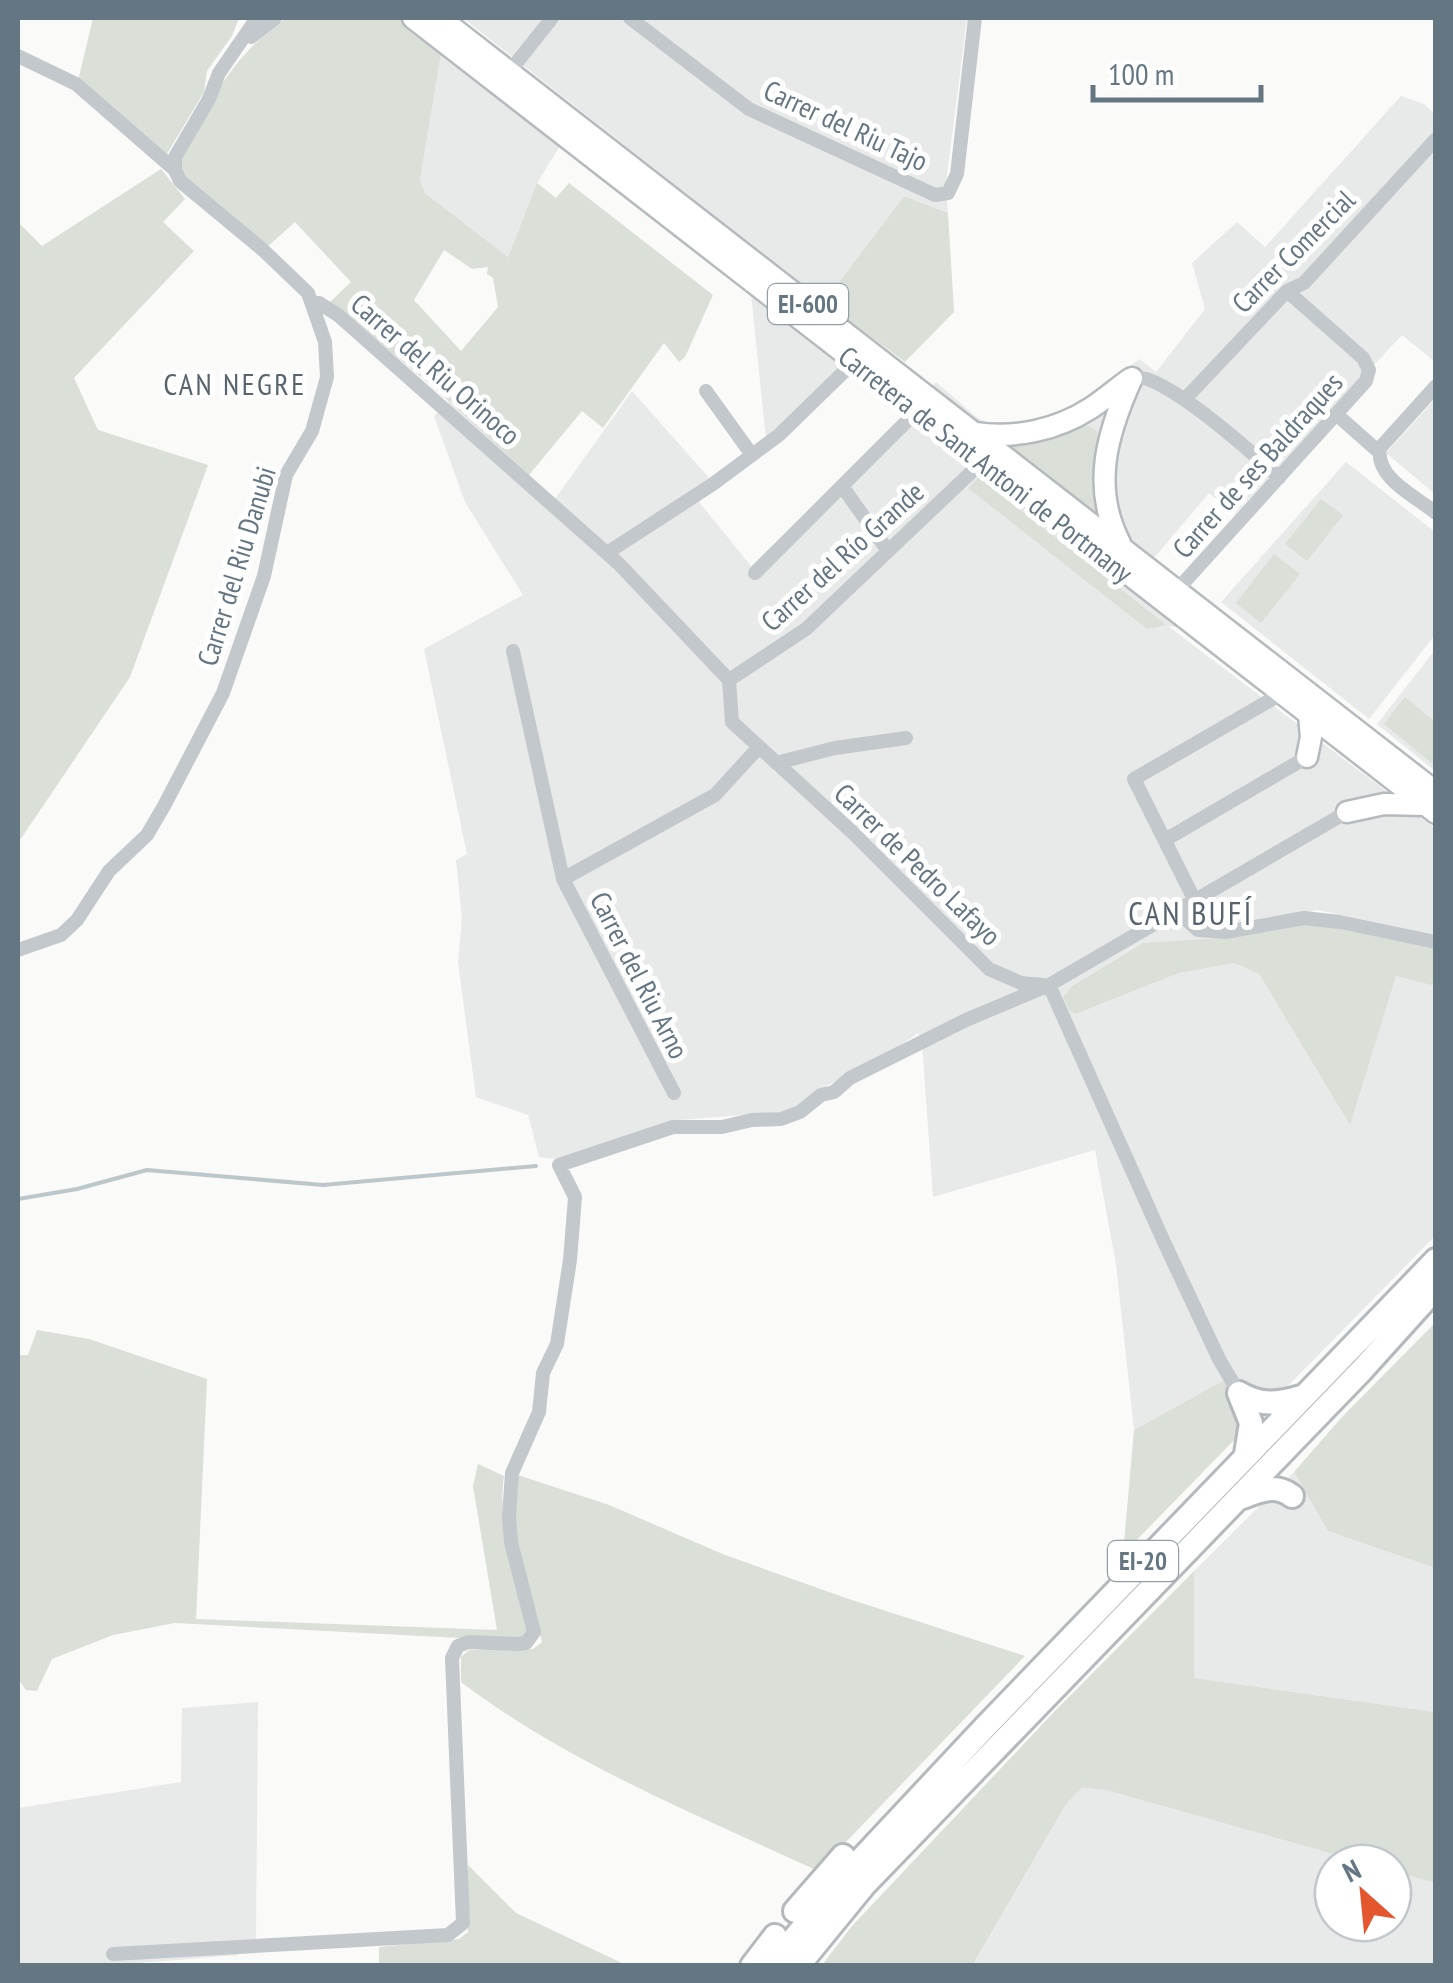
<svg xmlns="http://www.w3.org/2000/svg" width="1453" height="1983" font-family="'PT Sans Narrow',sans-serif">
<style>
.built{fill:#e8e9e9}
.green{fill:#dadfd7;fill-rule:evenodd}
.lines{fill:none;stroke-linecap:round;stroke-linejoin:round}
.stream{stroke:#bbc7cb;stroke-width:4}
.primary-casing{stroke:#b5babe;stroke-width:25}
.trunk-casing{stroke:#b4b9bd;stroke-width:28}
.minor{stroke:#c3c8cc;stroke-width:14}
.primary{stroke:#fff;stroke-width:20}
.trunk{stroke:#fff;stroke-width:22}
.labels{text-anchor:middle;dominant-baseline:central;stroke-width:10;stroke-linejoin:round;paint-order:stroke}
.shield{fill:#fff;stroke:#939fa8;stroke-width:2.5}
.shield-label{font-size:25px;font-weight:bold;fill:#657683}
.street-label{font-size:28px;fill:#657683;stroke:#fff}
.neighbourhood-label{font-size:30px;letter-spacing:2.5px;fill:#57646e;stroke:#fff}
.quarter-label{font-size:32px;letter-spacing:2.5px;fill:#57646e;stroke:#fff}
</style>
<rect width="100%" height="100%" fill="#fafaf8"/>
<path class="built" d="M463 18H967L946 183 948 213 904 196 824 302Z
M442 48 562 143 537 183 508 257 425 193 420 181Z
M1401 96 1424 104 1436 115 1435 362 1402 335 1235 514 1209 493 1154 558 1211 608 1196 629 1168 626 1435 828V935L1318 910 1215 926 1219 938 1141 943 1072 986 1063 997 1076 1014 1179 973 1234 963 1259 974 1350 1124 1396 975 1435 986V1236L1282 1392 1261 1398 1224 1380 1134 1430 1116 1264 1095 1150 933 1197 922 1042 918 1033 877 1061 826 1086 791 1111 680 1120 555 1159 539 1157 528 1115 476 1097 458 962 462 918 456 860 467 854 424 649 523 595 465 502 434 416 449 402 555 499 632 391 711 480 699 502 751 566 904 421 936 382 979 419 1009 429 1032 425 1081 406 1139 359 1156 372 1205 309 1192 263 1237 222 1265 247Z
M751 294 843 367 766 439Z
M1435 399V494L1386 453Z
M1346 462 1435 532V635L1369 719 1221 602Z
M1435 650V771L1377 724Z
M1294 1472 1328 1531 1435 1568V1712L1193 1678 1194 1571Z
M258 1702 256 1942 238 1955 100 1966H18V1808L181 1782 182 1708Z
M1082 1788 1106 1790 1365 1863H1333V1923H1393V1871L1435 1883V1965L973 1966 1066 1804Z"/>
<path class="green" d="M93 18H239L232 36 207 71 204 92 165 157 78 81Z
M286 18H400L442 48 420 180 425 193 508 257 537 183 556 198 569 183 713 295 685 357 679 362 664 343 603 428 582 411 529 475 432 386 330 302 351 282 295 222 266 248 183 178 179 168 182 157C212 99 231 57 286 18ZM444 250 472 269 488 267 487 274 493 278 498 307 461 351 414 300Z
M161 169 185 199 163 222 194 251 74 378 98 430 208 465 130 677 18 843V222L42 246Z
M904 196 948 213 954 312 905 362 824 302Z
M1084 424 1096 430 1102 442 1105 524 998 442Z
M979 477 1166 625 1147 629 968 488Z
M1321 499 1343 515 1307 561 1285 544Z
M1274 554 1300 574 1261 623 1236 603Z
M1405 697 1435 722V766L1384 724Z
M1310 923 1435 948V986L1396 976 1350 1125 1259 974 1234 963 1179 973 1076 1014 1070 1011 1063 997 1072 986 1142 943 1219 938Z
M1435 1323V1568L1328 1531 1294 1472 1342 1417Z
M37 1330 89 1339 207 1379 196 1619 497 1630 473 1486 478 1464 504 1476C496 1531 521 1580 527 1633L520 1639 499 1640 175 1623 113 1635 52 1659 37 1691 26 1690 18 1679V1355H28Z
M1224 1380 1245 1422 1242 1432 1123 1554 1134 1430Z
M515 1474 609 1505 725 1555 846 1598 1025 1656 818 1871C697 1815 568 1763 461 1682V1657L469 1650 533 1649 542 1642 516 1543Z
M1194 1571V1678L1435 1712V1883L1393 1871V1863H1365L1106 1790 1082 1788 1066 1804 973 1965H822L852 1926 1055 1711Z
M468 1865 516 1913 626 1965H379V1947L459 1939 468 1932Z"/>
<g class="lines">
<path class="stream" d="M18 1199 77 1189 147 1170 323 1185 536 1166"/>
<defs>
<path id="primary" d="M413 18 1436 813
M440 18 1436 792
M975 433C1015 439 1057 430 1091 408 1105 399 1117 388 1130 379
M1120 543C1091 487 1107 433 1132 378
M1307 757 1311 737 1309 715
M1347 812 1384 804 1424 805"/>
<path id="trunk" d="M1239 1393C1260 1406 1278 1404 1301 1397
M1239 1393 1251 1423 1246 1454
M1240 1498C1258 1491 1275 1483 1292 1496
M795 1911 843 1856
M752 1966 775 1936
M771 1966 853 1868 986 1726 1436 1260
M798 1966 865 1884 1361 1371 1436 1288"/>
</defs>
<use href="#primary" class="primary-casing"/>
<use href="#trunk" class="trunk-casing"/>
<path class="minor" d="M630 18 749 109 935 195 948 193 957 174 975 18
M251 37 275 18
M18 56 76 84 175 170
M510 71 552 18
M313 303H319L338 315 619 564 729 680 732 722 851 831 989 969 1021 983 1043 985
M1132 378C1159 368 1256 456 1279 478
M1436 386 1380 448C1375 478 1415 496 1436 513
M706 391 752 455
M1186 398 1287 291 1304 283 1436 139
M1336 414 1379 452
M842 486 888 551
M607 553 713 484 779 435 855 361
M755 573 918 410
M1177 590 1366 381 1369 370 1363 358 1287 291
M513 651 563 879 715 795 759 747
M729 680 806 629 983 461
M776 763 835 748 906 738
M1165 840 1307 757
M563 879 674 1093
M1194 899 1134 779 1281 694
M1175 910 1198 930 1226 932 1304 918 1340 922 1436 942
M18 950 61 935 77 920 109 871 147 835 164 806 223 693 264 576 286 475 312 431 327 377 325 342 308 293 263 250 180 181 175 170V157L209 99 219 73 257 18
M1049 985 1164 1242 1219 1359 1239 1393
M113 1954 448 1935 463 1923 452 1658 458 1646 468 1642 518 1644 526 1643 534 1632 511 1542 509 1516 512 1473 539 1412 543 1373 557 1344 570 1260 575 1197 559 1165 673 1127H722L752 1120 781 1119 800 1112 821 1095 834 1092 850 1078 966 1020 1049 985 1347 812"/>
<use href="#primary" class="primary"/>
<use href="#trunk" class="trunk"/>
</g>
<g class="labels">
<g class="shield">
<rect x="768" y="284" width="80" height="40" rx="8"/>
<rect x="1108" y="1541" width="70" height="40" rx="8"/>
</g>
<g class="shield-label">
<text x="808" y="304">EI-600</text>
<text x="1143" y="1561">EI-20</text>
</g>
<g class="street-label">
<text transform="translate(846 125) rotate(25)">Carrer del Riu Tajo</text>
<text transform="translate(1293 251) rotate(-45)">Carrer Comercial</text>
<text transform="translate(436 369) rotate(41)">Carrer del Riu Orinoco</text>
<text transform="translate(986 464) rotate(38)">Carretera de Sant Antoni de Portmany</text>
<text transform="translate(1257 465) rotate(-48)">Carrer de ses Baldraques</text>
<text transform="translate(842 556) rotate(-42)">Carrer del Río Grande</text>
<text transform="translate(236 566) rotate(-73)">Carrer del Riu Danubi</text>
<text transform="translate(918 864) rotate(44)">Carrer de Pedro Lafayo</text>
<text transform="translate(640 975) rotate(63)">Carrer del Riu Arno</text>
</g>
<g class="neighbourhood-label">
<text x="235" y="383">CAN NEGRE</text>
</g>
<g class="quarter-label">
<text x="1191" y="913">CAN BUFÍ</text>
</g>
</g>
<rect width="1453" height="1983" fill="none" stroke="#657683" stroke-width="40"/>
<g transform="translate(1363 1893) rotate(333)"><circle r="48" fill="#ffffff" stroke="#c1c8cd" stroke-width="2.5"/>
<path d="M0-8L18 38L0 25L-18 38Z" fill="#e4572e"/>
<text y="-15" font-size="28" font-weight="bold" text-anchor="middle" fill="#657683">N</text>
</g>
<path d="M1093 85v15h168v-15" fill="none" stroke="#657683" stroke-width="5"/>
<text x="1108" y="85" font-size="30" fill="#657683" stroke="#ffffff" stroke-width="8" paint-order="stroke">100 m</text>
</svg>
